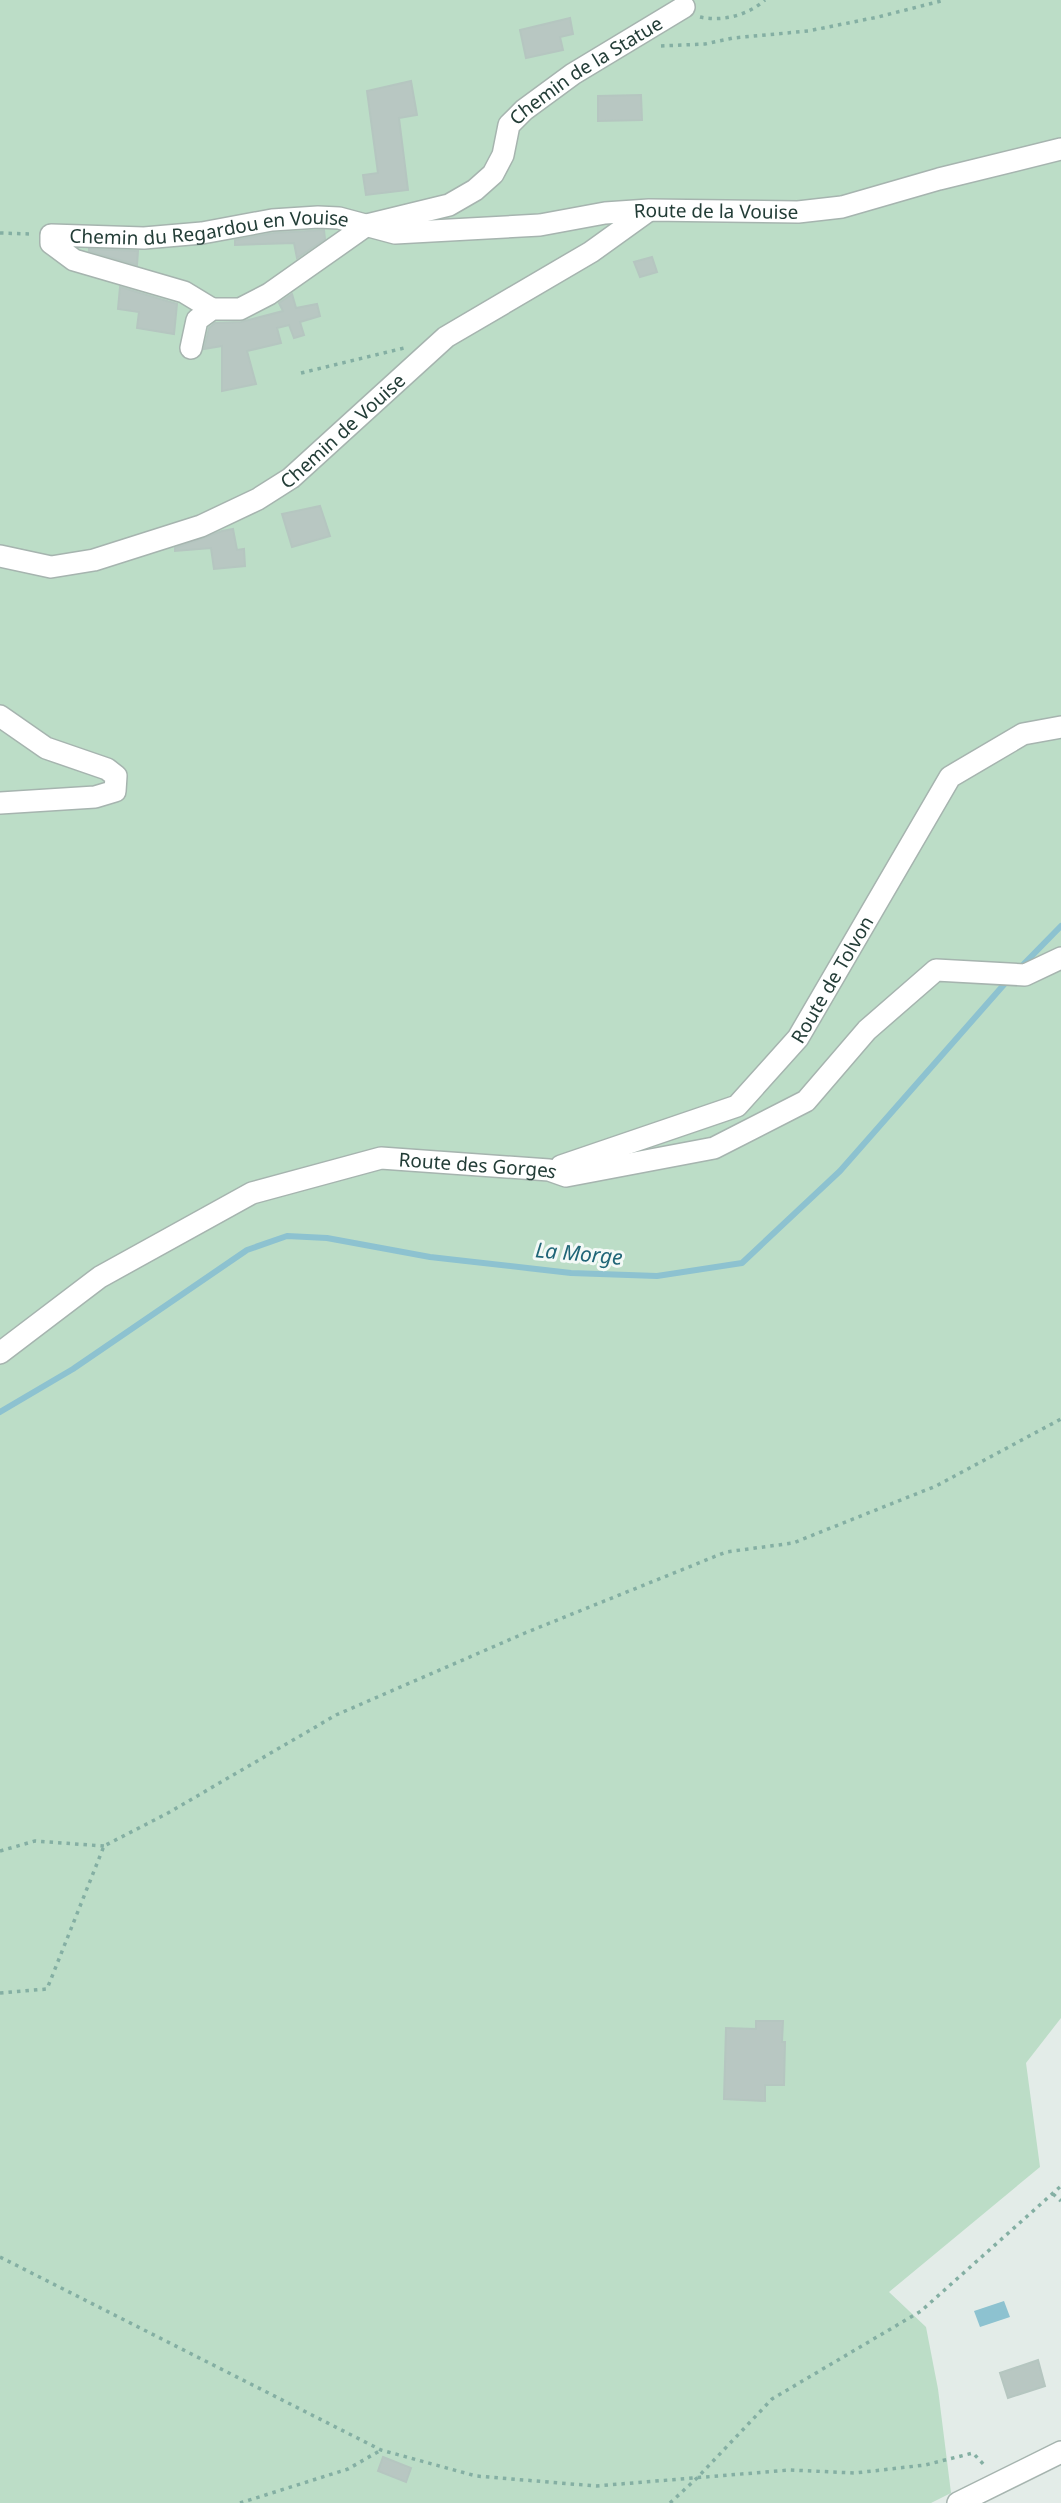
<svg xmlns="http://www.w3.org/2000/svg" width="1061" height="2503" font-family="'Noto Sans',sans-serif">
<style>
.green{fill:#bcddc7}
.water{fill:#8dc2d0}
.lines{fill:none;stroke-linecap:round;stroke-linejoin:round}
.stream{stroke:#8dc2d0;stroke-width:6}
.building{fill:#b8c7c2;stroke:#b5c6c0;stroke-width:2}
.minor-casing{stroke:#a6b4af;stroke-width:24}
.path{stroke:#84afa3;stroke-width:3.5;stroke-dasharray:3.5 5;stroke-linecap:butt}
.minor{stroke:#fff;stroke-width:21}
.labels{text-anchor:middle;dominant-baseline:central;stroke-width:6;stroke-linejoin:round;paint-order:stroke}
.street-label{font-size:19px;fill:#233d37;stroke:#f3f9f6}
.water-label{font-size:21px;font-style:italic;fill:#1f6577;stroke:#f3f9f6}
</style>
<rect width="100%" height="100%" fill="#e3ece8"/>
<path class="green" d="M0 0H1061V2018L1026 2063 1040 2167 889 2292 926 2327 938 2389 951 2493 931 2503H0Z"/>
<path class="water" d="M1004 2301 1010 2317 980 2327 974 2311Z"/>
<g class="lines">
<path class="stream" d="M1018 970 1061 926
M0 1412 73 1369 247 1250 287 1236 327 1238 430 1257 571 1273 657 1276 742 1263 840 1171 1008 980"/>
</g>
<path class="building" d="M570 18 573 34 560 37 563 50 526 58 520 30Z
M411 81 417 115 399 118 408 190 366 195 363 175 378 173 367 91Z
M641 95 642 120 598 121V96Z
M324 230 325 239 297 258 294 243 235 245V240L274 233Z
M89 249 138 251 137 265 89 251Z
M652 257 657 272 640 277 634 262Z
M120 287 177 304 174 334 137 328 139 312 118 309Z
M292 294 296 308 317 304 320 316 300 322 304 335 294 338 289 325 277 328 281 343 247 351 256 384 222 391V346L204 349 209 328 215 323 241 322 283 311 279 303Z
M320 506 330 536 292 547 282 514Z
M233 529 237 550 244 549 245 566 214 569 211 548 175 551V548L222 531Z
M756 2021H783L782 2042H785L784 2085H765V2101L724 2099 726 2028 756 2029Z
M1038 2360 1045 2386 1008 2398 1000 2373Z
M383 2457 411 2468 406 2482 378 2471Z"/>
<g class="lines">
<defs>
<g id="minor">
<path id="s1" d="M212 309 184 292 74 260 51 243V235L144 238 202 233 272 220 318 217 339 218 395 233 540 225 605 213 649 210 798 212 842 207 939 179 1061 149"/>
<path id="s2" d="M191 348 197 320 212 309H240L269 294 367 225 449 205 475 190 493 174 503 155 509 125 524 110 573 74 684 7"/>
<path id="s3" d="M0 556 51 567 94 560 201 526 258 499 291 478 446 337 591 252 648 211"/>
<path d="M0 716 46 748 107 769 116 776 115 791 95 797 0 803"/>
<path id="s4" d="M561 1166 737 1106 798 1038 950 777 1023 734 1061 727"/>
<path id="s5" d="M0 1353 100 1277 252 1193 381 1158 549 1170 566 1176 714 1148 806 1101 867 1030 936 970 1025 975 1061 958"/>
<path d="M958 2503 1061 2452"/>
</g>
</defs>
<use href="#minor" class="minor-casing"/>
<path class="path" d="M700 17C723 22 748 15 765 0
M661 46 705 44 733 38 808 31 878 17 945 0
M0 233 31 234
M301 373 404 348
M0 1851 35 1841 104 1846
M0 1993 47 1989 104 1846 168 1813 336 1715 525 1633 726 1552 793 1543 936 1486 1061 1419
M1053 2194 1061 2201
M0 2257 381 2450 476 2476 596 2486 790 2470 855 2473 925 2465 973 2453 986 2467
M240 2503 348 2469 381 2450
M670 2503 697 2478 772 2399 921 2311 1061 2186"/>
<use href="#minor" class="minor"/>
</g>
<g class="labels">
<g class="street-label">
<text stroke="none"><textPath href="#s2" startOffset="513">Chemin de la Statue</textPath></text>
<text stroke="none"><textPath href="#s1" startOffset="854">Route de la Vouise</textPath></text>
<text stroke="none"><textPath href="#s1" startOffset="343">Chemin du Regardou en Vouise</textPath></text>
<text stroke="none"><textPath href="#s3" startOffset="380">Chemin de Vouise</textPath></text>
<text stroke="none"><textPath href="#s4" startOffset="345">Route de Tolvon</textPath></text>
<text stroke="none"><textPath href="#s5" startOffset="530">Route des Gorges</textPath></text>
</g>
<g class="water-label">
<text transform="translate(579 1253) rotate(5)">La Morge</text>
</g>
</g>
</svg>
